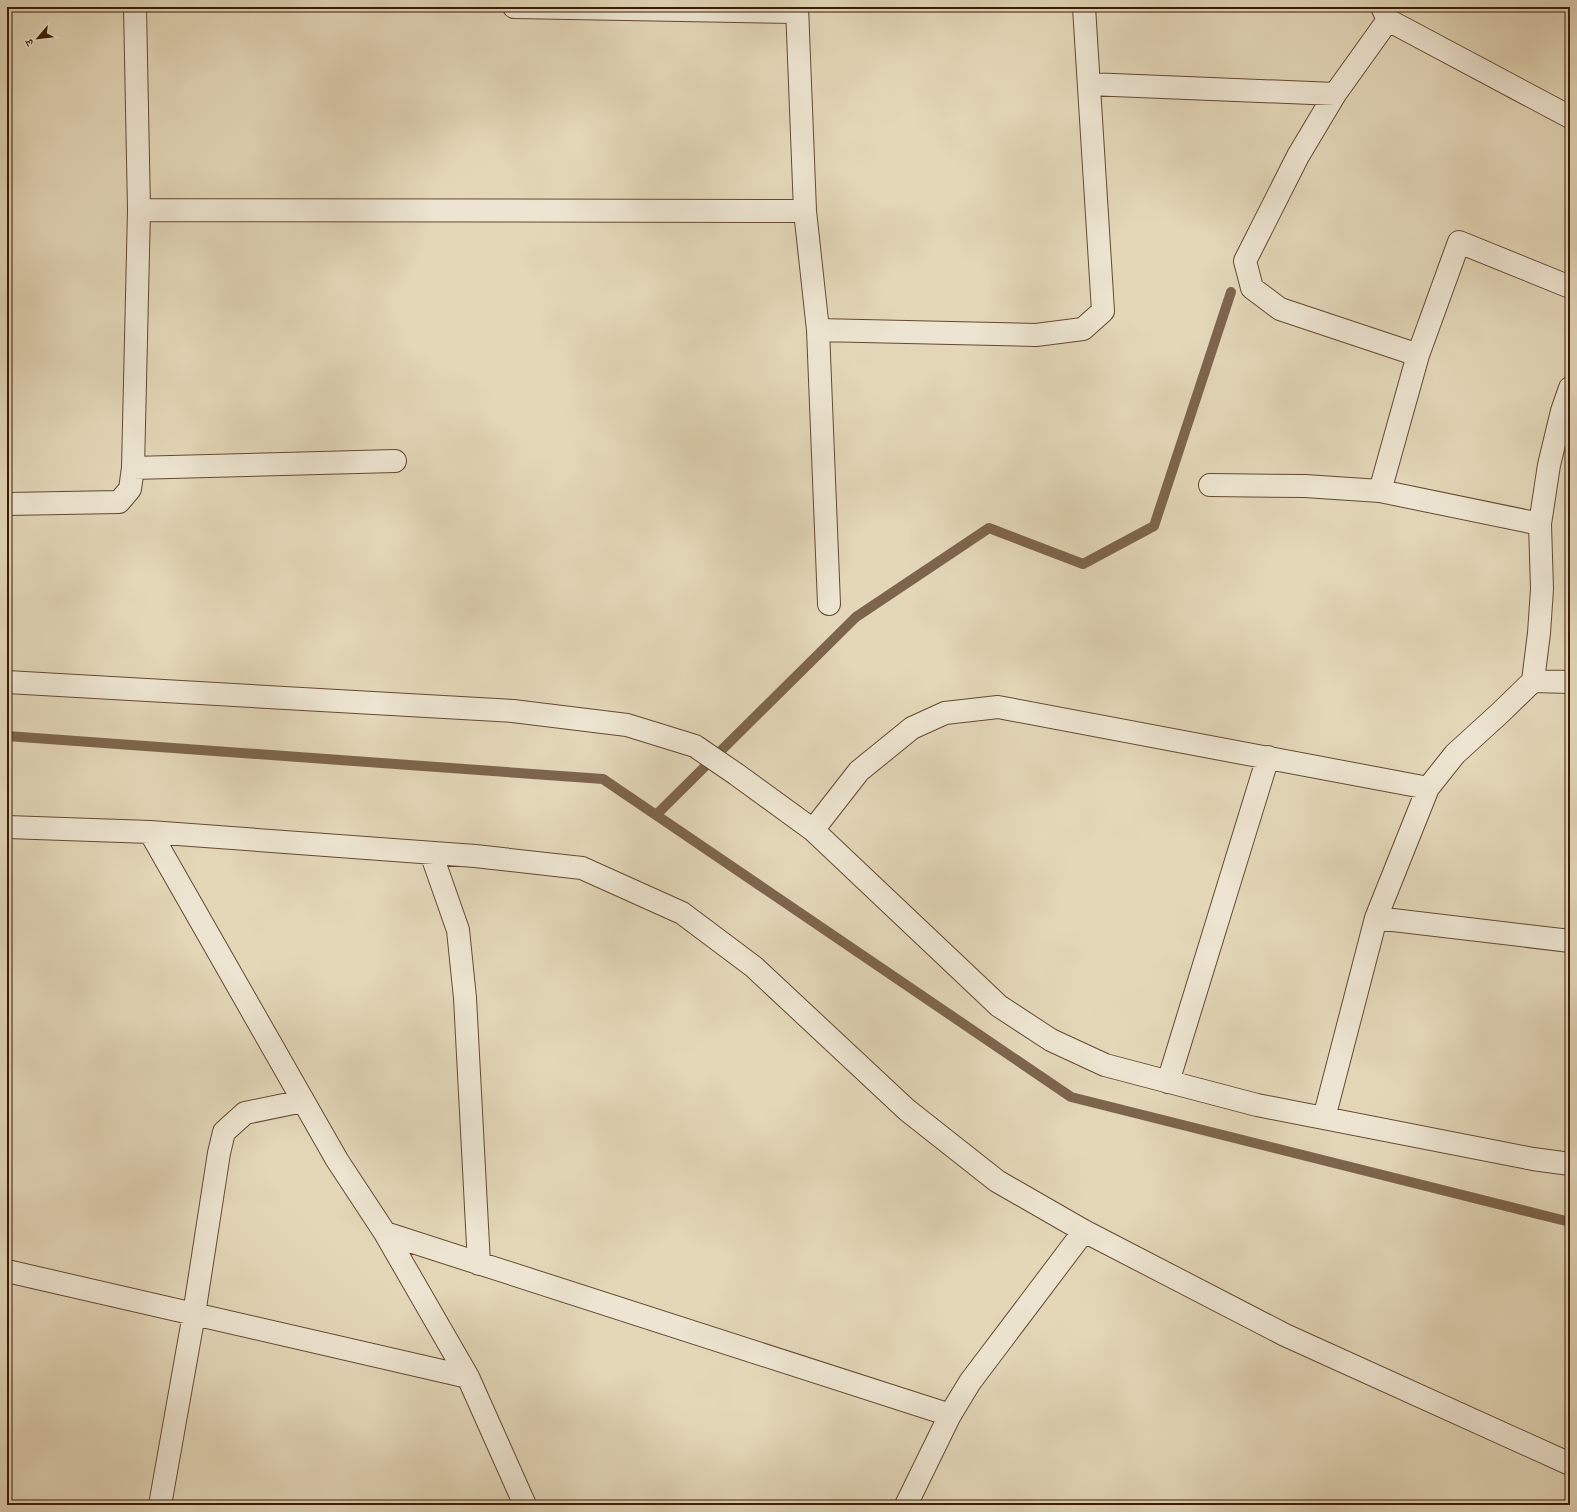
<svg xmlns="http://www.w3.org/2000/svg" width="1577" height="1512" font-family="'Libre Caslon Text','Noto Serif Devanagari',serif">
<style>
.lines{fill:none;stroke-linecap:round;stroke-linejoin:round}
.stream{stroke:#7d654c;stroke-width:10}
.minor-casing{stroke:#644a32;stroke-width:24}
.minor{stroke:#ede5d1;stroke-width:22}
</style>
<rect width="100%" height="100%" fill="#e3d7b8"/>
<filter id="stains"><feTurbulence type="fractalNoise" baseFrequency=".005" numOctaves="4"/><feColorMatrix values="0 0 0 0 .2 0 0 0 0 .09 0 0 0 0 .02 0 0 0 .5 -.17"/></filter>
<radialGradient id="worn" r=".72"><stop offset=".6" stop-color="#630" stop-opacity="0"/><stop offset="1" stop-color="#630" stop-opacity=".3"/></radialGradient>
<g class="lines">
<path class="stream" d="M7 736 603 779 1071 1097 1570 1222
M656 815 856 617 989 528 1083 564 1154 526 1231 292"/>
<defs>
<path id="minor" d="M135 7 139 210 133 468 395 461
M514 7 797 12
M797 7 805 211 818 330 829 604
M1382 7 1388 20 1570 117
M1388 20 1335 94 1298 156 1245 261 1252 288 1280 309 1418 355
M1089 84 1335 94
M139 210 805 211
M818 330 1036 335 1083 329 1103 311 1084 7
M1210 485 1305 486 1380 491 1540 524
M1380 491 1418 355 1459 242 1570 287
M7 504 119 502 130 489 133 468
M1533 681 1570 682
M7 682 513 711 627 725 695 746 736 774 813 830 999 1006 1051 1040 1105 1065 1257 1105 1533 1159 1570 1164
M7 827 150 832 475 856 582 868 682 913 754 967 907 1110 997 1181 1084 1231 1285 1335 1570 1464
M813 830 859 771 912 728 945 713 998 707 1428 788
M150 832 337 1160 385 1233 468 1377 525 1505
M431 853 458 930 465 998 479 1264
M1376 918 1570 941
M1168 1082 1268 757
M1324 1118 1376 918 1428 788 1455 754 1500 713 1533 681 1539 633 1542 589 1540 524 1549 465 1562 411 1570 388
M385 1233 950 1415
M7 1271 468 1377
M160 1505 194 1314 219 1153 224 1132 245 1113 303 1101
M906 1505 950 1415 970 1382 1084 1231"/>
</defs>
<use href="#minor" class="minor-casing"/>
<use href="#minor" class="minor"/>
</g>
<rect width="1577" height="1512" fill="none" stroke="#e3d7b8" stroke-width="24"/>
<rect x="8" y="8" width="1561" height="1496" fill="none" stroke="#3a1b06" stroke-width="2"/>
<rect x="12" y="12" width="1553" height="1488" fill="none" stroke="#3a1b06"/>
<g transform="translate(38 38) rotate(242)" stroke="#ede5d1" stroke-width="3" paint-order="stroke">
<path d="M0-3L7 15L0 10L-7 15Z" fill="#3a1b06"/>
<text y="-6" font-size="11" font-weight="bold" text-anchor="middle" fill="#3a1b06">उ</text>
</g>
<rect width="100%" height="100%" filter="url(#stains)"/>
<rect width="100%" height="100%" fill="url(#worn)"/>
</svg>
